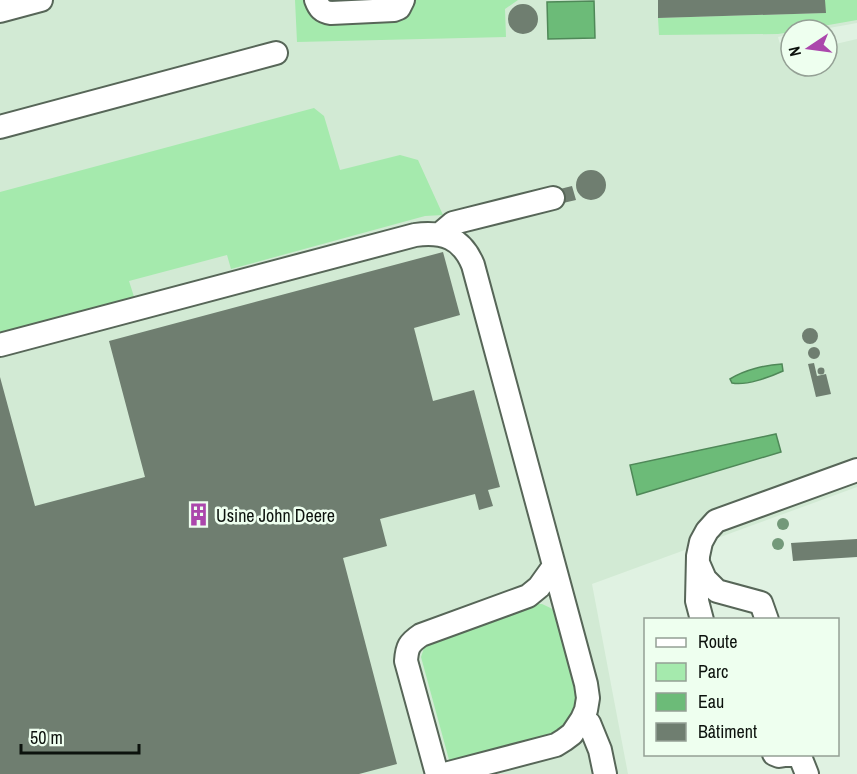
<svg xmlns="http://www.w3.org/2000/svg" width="857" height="774" font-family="'Archivo Narrow',sans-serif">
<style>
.built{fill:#d2ead4}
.green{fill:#a5eaad}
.water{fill:#6cbb78;stroke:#4f8858;stroke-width:1.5}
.building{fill:#6f7e70}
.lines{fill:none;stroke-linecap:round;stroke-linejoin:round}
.minor-casing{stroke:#576658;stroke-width:26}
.minor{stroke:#fff;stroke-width:22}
.tree{fill:#73997a}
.labels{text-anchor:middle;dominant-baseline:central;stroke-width:5;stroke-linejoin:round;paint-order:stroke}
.poi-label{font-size:18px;fill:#0c120d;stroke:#eeffef;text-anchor:start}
</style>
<rect width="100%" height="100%" fill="#e0f2e2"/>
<path class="built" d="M0 0H857V23L818 30H791V34L778 37 783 55 791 54V66H827V46L857 39V487L592 584 628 774H0Z"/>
<path class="green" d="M295 0H308L313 9 410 0H518L505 9 506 37 297 42Z
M825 0H857V20L800 30H791V32L778 34 659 35 658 18 825 13Z
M314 108 324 116 340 170 400 155 418 160 443 215 425 216 231 269 227 255 129 281 136 303 0 338V192Z
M530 604H542L559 612 581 702 559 736 451 767 421 657 425 645Z"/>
<path class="water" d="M594 1 595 38 548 39 547 2Z
M782 364 783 371C770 377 746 386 732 383L730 379C744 370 765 365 782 364Z
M776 434 781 452 637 495 630 465Z"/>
<path class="building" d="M658 0H825L826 13 658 18Z
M508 19a15 15 0 1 1 30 0a15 15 0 1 1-30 0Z
M576 185a15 15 0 1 1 30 0a15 15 0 1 1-30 0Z
M572 186 576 200 563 203 560 189Z
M443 252 460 315 414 328 433 401 474 390 500 487 488 490 493 506 479 510 475 494 380 519 387 546 343 558 397 764 359 774H0V377L35 506 145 477 109 341Z
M802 336a8 8 0 1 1 16 0a8 8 0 1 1-16 0Z
M808 353a6 6 0 1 1 12 0a6 6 0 1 1-12 0Z
M814 363 817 376 826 374 831 394 816 397 808 364Z
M817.5 371a3.5 3.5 0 1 1 7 0a3.5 3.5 0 1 1-7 0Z
M857 539V557L793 561 791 543Z"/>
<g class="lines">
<defs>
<path id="minor" d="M316 0C319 8 322 12 331 13L394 10 399 8 403 0
M0 11 41 0
M0 127 276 53
M440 234 453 223 553 198
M0 345 415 235C443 231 462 238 473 265L586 684 588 698 586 710 582 719 572 734 564 740 556 745 445 774
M698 563 705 579 717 591 761 603 767 620
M702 620 697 601 698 556 701 542 707 531 716 521 857 470
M582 719 589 723 600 750 605 774
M774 754 779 756 792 754
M799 754 807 774
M437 774 406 661C407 647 409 643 421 635L528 596 539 587 554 566"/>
</defs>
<use href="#minor" class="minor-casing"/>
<use href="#minor" class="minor"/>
</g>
<g class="tree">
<circle cx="783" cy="524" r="6"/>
<circle cx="778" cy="544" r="6"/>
</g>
<defs>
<symbol id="building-bare" viewBox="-9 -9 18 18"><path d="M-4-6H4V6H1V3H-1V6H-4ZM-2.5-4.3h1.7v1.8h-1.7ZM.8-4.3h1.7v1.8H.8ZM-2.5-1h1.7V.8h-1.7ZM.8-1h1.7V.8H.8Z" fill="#ab47ac" stroke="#eeffef" stroke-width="2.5" paint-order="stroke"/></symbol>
</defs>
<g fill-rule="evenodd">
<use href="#building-bare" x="182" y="498" width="33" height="33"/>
</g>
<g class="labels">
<g class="poi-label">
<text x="216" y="515">Usine John Deere</text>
</g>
</g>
<rect x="644" y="618" width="195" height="138" fill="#eeffef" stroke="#94a095" stroke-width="1.5"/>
<rect x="656" y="638" width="30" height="9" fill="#ffffff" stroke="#94a095" stroke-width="1.5"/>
<text x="698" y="648" font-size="18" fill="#0c120d">Route</text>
<rect x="656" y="663" width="30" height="18" fill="#a5eaad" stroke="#94a095" stroke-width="1.5"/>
<text x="698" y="678" font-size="18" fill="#0c120d">Parc</text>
<rect x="656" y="693" width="30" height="18" fill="#6cbb78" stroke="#94a095" stroke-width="1.5"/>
<text x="698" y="708" font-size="18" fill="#0c120d">Eau</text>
<rect x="656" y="723" width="30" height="18" fill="#6f7e70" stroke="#94a095" stroke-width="1.5"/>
<text x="698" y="738" font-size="18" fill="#0c120d">Bâtiment</text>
<g transform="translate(809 48) rotate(257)"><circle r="28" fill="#eeffef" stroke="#94a095" stroke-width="1.5"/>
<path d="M0-4.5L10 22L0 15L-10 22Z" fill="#ab47ac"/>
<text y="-9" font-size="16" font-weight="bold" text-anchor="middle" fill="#0c120d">N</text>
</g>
<path d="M21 744v9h118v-9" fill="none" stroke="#0c120d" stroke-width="3"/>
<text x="30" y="744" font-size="18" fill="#0c120d" stroke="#eeffef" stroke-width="4.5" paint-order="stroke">50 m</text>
</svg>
